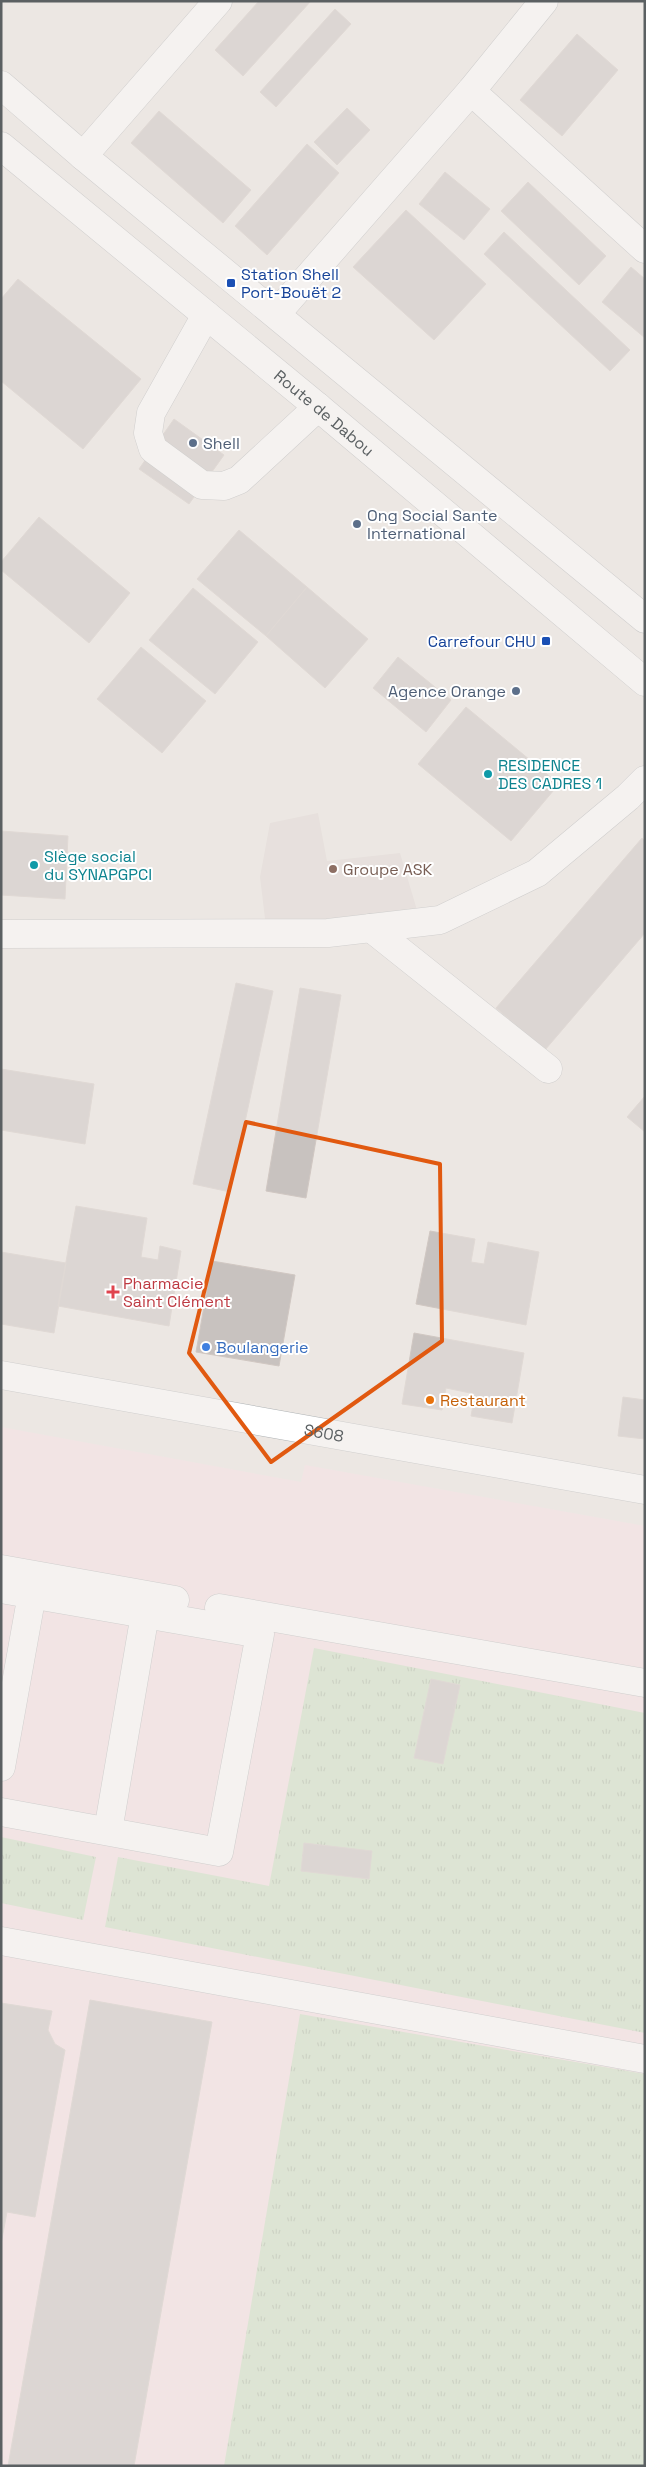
<svg xmlns="http://www.w3.org/2000/svg" width="646" height="2467" font-family="'Space Grotesk',sans-serif">
<style>
.education{fill:#dfd8d4}
.medical{fill:#f8e0e5}
.grass{fill:url(#grass-tufts)}
.building{fill:#c8c2bf;stroke:#d0c7c2}
.lines{fill:none;stroke-linecap:round;stroke-linejoin:round}
.minor-casing{stroke:#aeb2b4;stroke-width:29}
.minor{stroke:#fff;stroke-width:28}
.marked{fill:none;stroke:#e15910;stroke-width:4;stroke-linejoin:round}
.transit-dot{fill:#1a4fb4;stroke:#fff;stroke-width:2}
.service-dot{fill:#5c6f8a;stroke:#fff;stroke-width:2}
.culture-dot{fill:#0f9aa8;stroke:#fff;stroke-width:2}
.education-dot{fill:#8d6e63;stroke:#fff;stroke-width:2}
.health-dot{fill:#e0444e;stroke:#fff;stroke-width:2}
.shop-dot{fill:#3f7fe0;stroke:#fff;stroke-width:2}
.food-dot{fill:#e8710a;stroke:#fff;stroke-width:2}
.labels{text-anchor:middle;dominant-baseline:central;stroke-width:4;stroke-linejoin:round;paint-order:stroke}
.transit-label{font-size:16px;fill:#164399;stroke:#fff;text-anchor:start}
.street-label{font-size:16px;fill:#5b6062;stroke:#fff}
.service-label{font-size:16px;fill:#4e5e75;stroke:#fff;text-anchor:start}
.culture-label{font-size:16px;fill:#0d838f;stroke:#fff;text-anchor:start}
.education-label{font-size:16px;fill:#785e54;stroke:#fff;text-anchor:start}
.health-label{font-size:16px;fill:#be3a42;stroke:#fff;text-anchor:start}
.shop-label{font-size:16px;fill:#366cbe;stroke:#fff;text-anchor:start}
.food-label{font-size:16px;fill:#c56008;stroke:#fff;text-anchor:start}
</style>
<defs>
<pattern id="grass-tufts" width="24" height="20" patternUnits="userSpaceOnUse" patternTransform="scale(1.25)"><rect width="24" height="20" fill="#cbe1c1"/><path d="M3 7l-1-3M5 7V3M7 7l1-3M15 17l-1-3M17 17v-4M19 17l1-3" fill="none" stroke="#a8baa0"/></pattern>
</defs>
<rect width="100%" height="100%" fill="#ece7e3"/>
<path class="education" d="M318 813 327 861 400 853 417 910 266 927 260 877 270 823Z"/>
<path class="medical" d="M1 1427 301 1482 305 1465 645 1526V2466H1Z"/>
<path class="grass" d="M314 1648 645 1713V2033L105 1927 118 1857 269 1886Z
M1 1837 96 1857 83 1920 1 1903Z
M300 2014 645 2074V2466H224Z"/>
<path class="building" d="M259 1H311L243 76 215 50Z
M335 9 351 24 276 107 260 92Z
M577 34 618 70 562 136 520 100Z
M347 108 370 130 337 165 314 142Z
M159 111 251 190 223 223 131 143Z
M307 144 339 173 267 255 235 226Z
M445 172 490 209 464 240 419 204Z
M528 182 606 256 579 285 501 211Z
M406 210 486 284 434 340 353 267Z
M504 232 630 350 610 371 484 254Z
M631 267 645 279V338L602 302Z
M18 279 141 379 83 449 1 381V299Z
M174 419 224 455 189 504 139 469Z
M39 517 130 593 89 643 1 570V562Z
M239 530 307 587 266 636 197 579Z
M307 587 368 639 325 688 266 636Z
M193 588 258 642 215 694 149 640Z
M141 647 206 701 162 753 97 699Z
M398 657 451 700 426 732 373 688Z
M466 707 559 784 511 841 418 764Z
M1 831 68 836 65 899 1 895Z
M642 838 645 841V933L545 1050 496 1008Z
M236 983 273 991 230 1192 193 1184Z
M300 988 341 995 306 1198 266 1191Z
M1 1069 94 1084 85 1144 1 1130Z
M645 1096V1132L627 1117Z
M76 1206 147 1218 141 1257 158 1260 160 1246 181 1251 169 1326 58 1306Z
M430 1231 475 1239 471 1262 484 1264 488 1242 539 1252 526 1325 416 1304Z
M1 1252 66 1263 54 1333 1 1324Z
M212 1261 295 1275 279 1366 196 1352Z
M414 1333 524 1353 512 1423 471 1416 475 1394 446 1388 442 1410 402 1404Z
M623 1397 645 1400V1439L618 1436Z
M431 1679 460 1685 443 1764 414 1758Z
M304 1843 372 1851 369 1879 301 1871Z
M90 2000 212 2022 134 2466H8Z
M1 2003 52 2011 48 2030 55 2044 65 2050 35 2217 7 2212 1 2244Z"/>
<g class="lines">
<defs>
<g id="minor">
<path d="M1 85 83 156 645 619"/>
<path d="M471 91 645 249"/>
<path id="s1" d="M1 146 318 407 645 682"/>
<path d="M83 156 218 1"/>
<path d="M276 314 471 91 544 1"/>
<path d="M206 315 151 413 148 433 153 449 202 485 224 486 239 480 318 407"/>
<path d="M371 928 548 1069"/>
<path d="M1 934 328 933 440 920 537 873 628 797 645 780"/>
<path id="s2" d="M1 1375 645 1490"/>
<path d="M1 1569 175 1600"/>
<path d="M1 1589 260 1634 219 1852 1 1812"/>
<path d="M219 1608 645 1683"/>
<path d="M1 1767 32 1594"/>
<path d="M108 1831 145 1614"/>
<path d="M1 1941 645 2059"/>
</g>
</defs>
<use href="#minor" class="minor-casing"/>
<use href="#minor" class="minor"/>
</g>
<path d="M0 0H646V2467H0ZM246 1122 440 1164 442 1341 271 1462 189 1353Z" fill="#ece7e3" fill-opacity=".55" fill-rule="evenodd"/>
<path class="marked" d="M246 1122 440 1164 442 1341 271 1462 189 1353Z"/>
<g class="transit-dot">
<rect x="226" y="278" width="10" height="10" rx="2.5"/>
<rect x="541" y="636" width="10" height="10" rx="2.5"/>
</g>
<g class="service-dot">
<circle cx="193" cy="443" r="5"/>
<circle cx="357" cy="524" r="5"/>
<circle cx="516" cy="691" r="5"/>
</g>
<g class="culture-dot">
<circle cx="488" cy="774" r="5"/>
<circle cx="34" cy="865" r="5"/>
</g>
<circle class="education-dot" cx="333" cy="869" r="5"/>
<path class="health-dot" d="M110.5 1284.5h5v5h5v5h-5v5h-5v-5h-5v-5h5z"/>
<circle class="shop-dot" cx="206" cy="1347" r="5"/>
<circle class="food-dot" cx="430" cy="1400" r="5"/>
<g class="labels">
<g class="transit-label">
<text x="241" y="274">Station Shell<tspan x="241" dy="18">Port-Bouët 2</tspan></text>
<text x="536" y="641" text-anchor="end">Carrefour CHU</text>
</g>
<g class="street-label">
<text stroke="none"><textPath href="#s1" startOffset="419">Route de Dabou</textPath></text>
<text stroke="none"><textPath href="#s2" startOffset="328">S608</textPath></text>
</g>
<g class="service-label">
<text x="203" y="443">Shell</text>
<text x="367" y="515">Ong Social Sante<tspan x="367" dy="18">International</tspan></text>
<text x="506" y="691" text-anchor="end">Agence Orange</text>
</g>
<g class="culture-label">
<text x="498" y="765">RESIDENCE<tspan x="498" dy="18">DES CADRES 1</tspan></text>
<text x="44" y="856">SIège social<tspan x="44" dy="18">du SYNAPGPCI</tspan></text>
</g>
<g class="education-label">
<text x="343" y="869">Groupe ASK</text>
</g>
<g class="health-label">
<text x="123" y="1283">Pharmacie<tspan x="123" dy="18">Saint Clément</tspan></text>
</g>
<g class="shop-label">
<text x="216" y="1347">Boulangerie</text>
</g>
<g class="food-label">
<text x="440" y="1400">Restaurant</text>
</g>
</g>
<rect width="646" height="2467" fill="none" stroke="#5b6062" stroke-width="5"/>
</svg>
